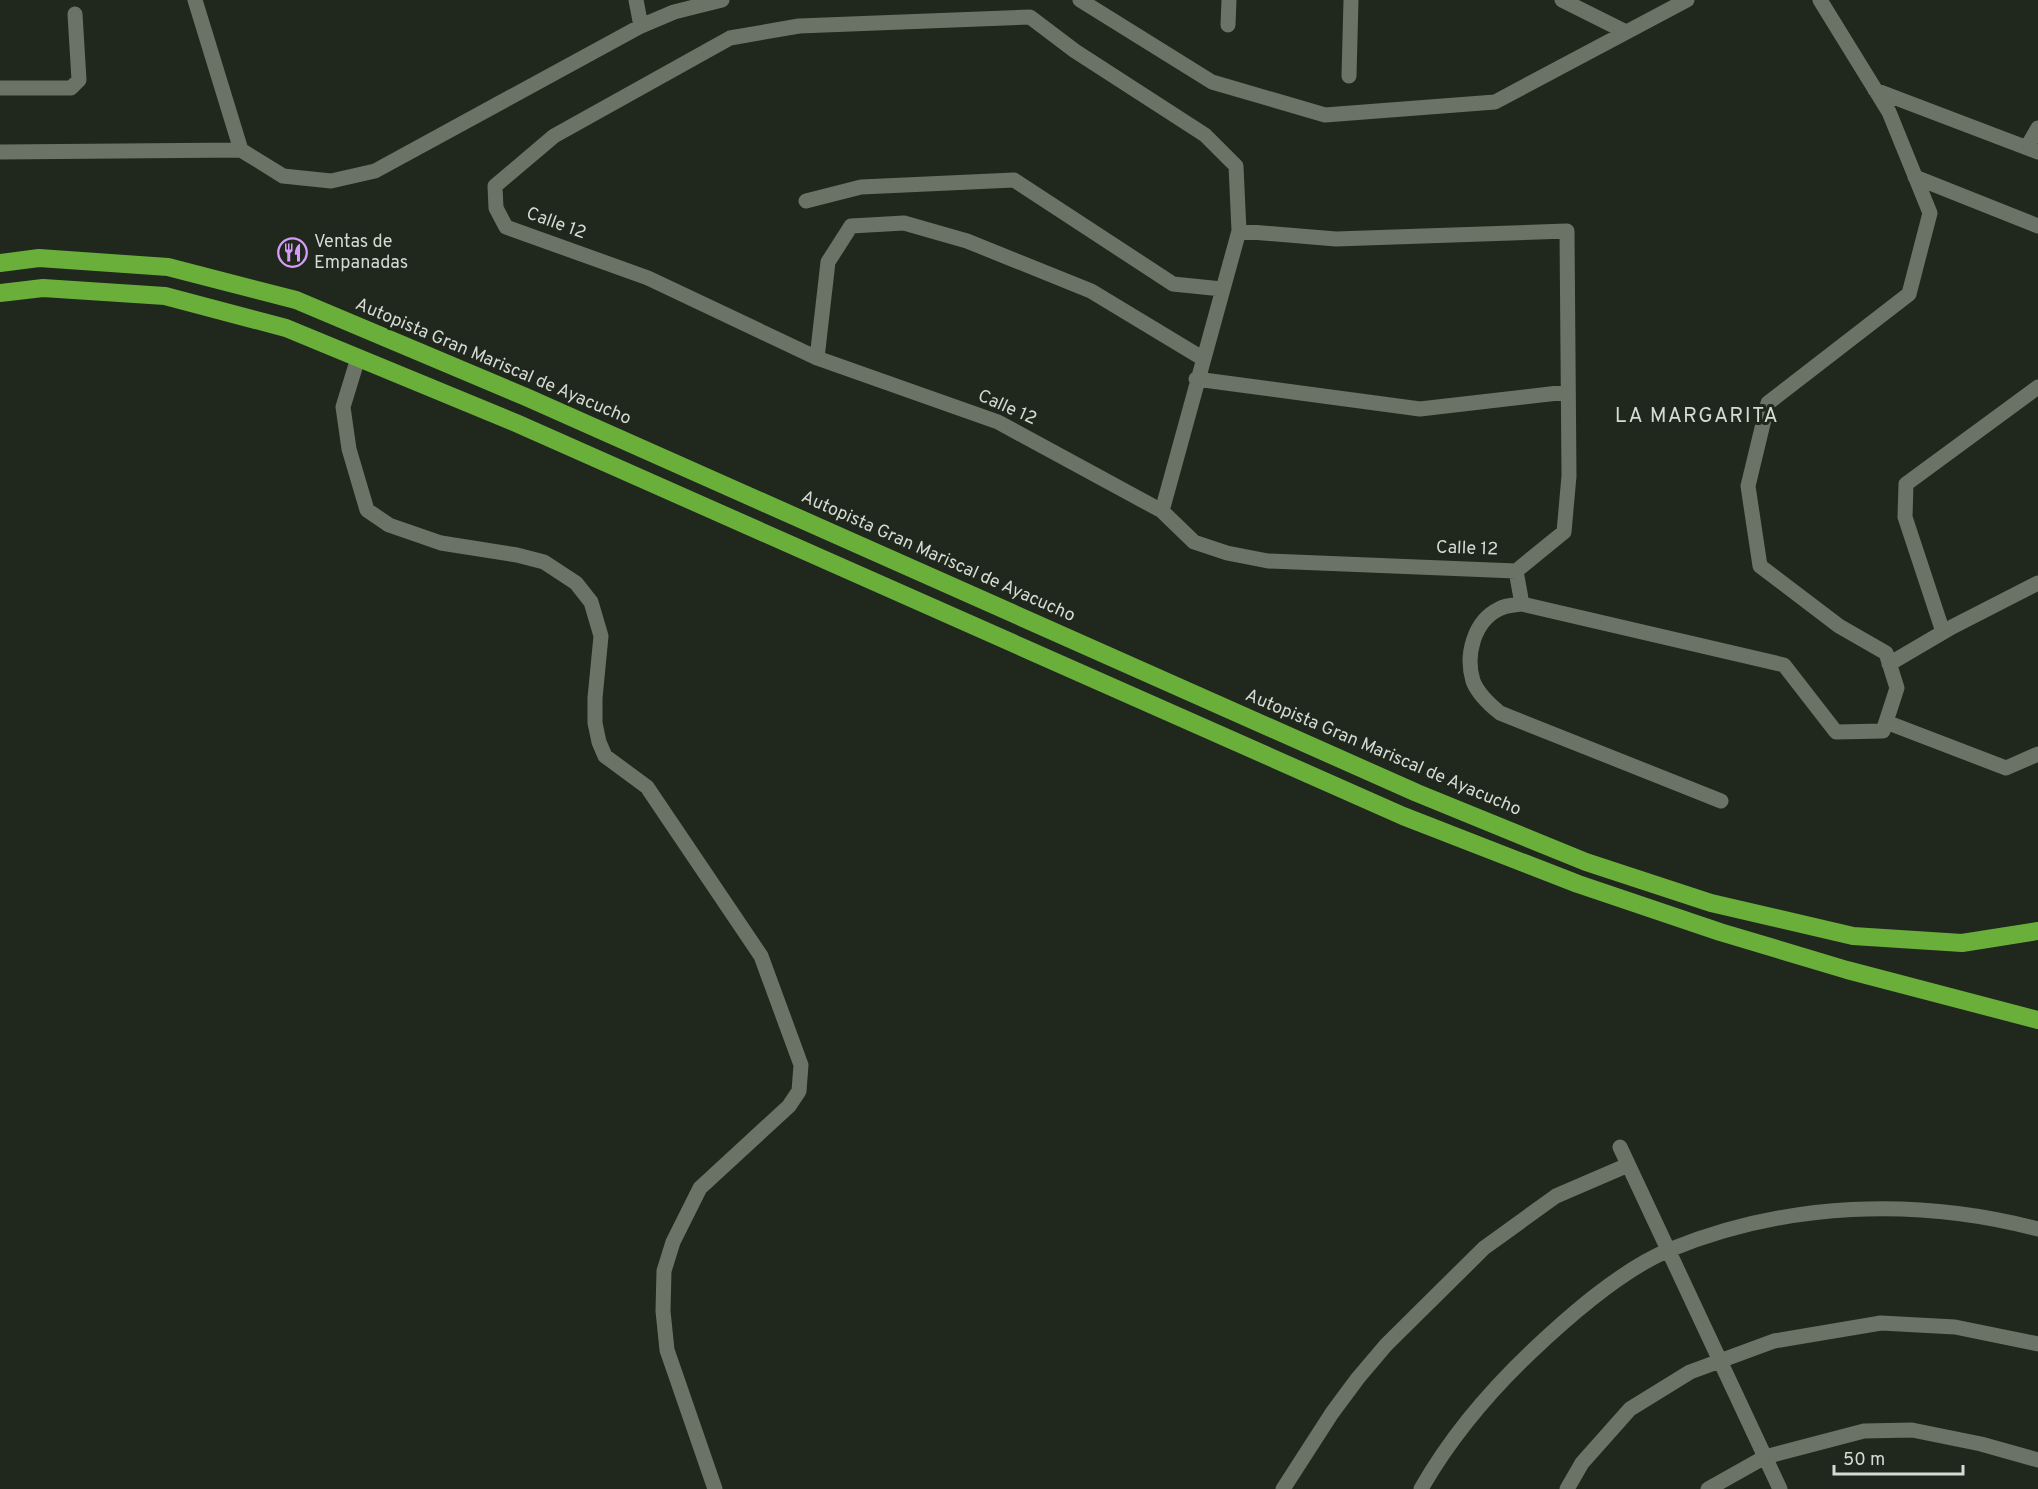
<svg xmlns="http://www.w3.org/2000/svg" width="2038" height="1489" font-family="Overpass,sans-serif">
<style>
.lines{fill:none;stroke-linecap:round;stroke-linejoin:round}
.minor{stroke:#6a7365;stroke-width:15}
.highway{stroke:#69af3a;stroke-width:18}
.labels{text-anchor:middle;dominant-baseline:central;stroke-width:6;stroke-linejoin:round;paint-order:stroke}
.street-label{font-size:18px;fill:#d5dad3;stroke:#20271c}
.poi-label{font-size:18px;fill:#d5dad3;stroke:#20271c;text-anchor:start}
.quarter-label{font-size:21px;letter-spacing:1.5px;fill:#d5dad3;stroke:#20271c}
</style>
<rect width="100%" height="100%" fill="#20271c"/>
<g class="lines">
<path class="minor" d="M195 0 241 150
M636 0 641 26
M1080 0 1212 82 1325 115 1495 102 1687 0
M1562 0 1626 32
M1228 25 1229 0
M1349 76 1351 0
M0 88H71L79 80 75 14
M1875 90 2038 152
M2027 147 2038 128
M0 152 241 150 283 176 331 181 375 171 641 26 674 12 722 0
M1915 177 2038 226
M806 201 861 187 1014 180 1173 284 1222 289
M1239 231 1336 239 1567 231 1569 476 1564 532 1516 571
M358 358 343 407 349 449 367 510 389 525 441 543 517 555 544 562 576 583 591 602 601 636 595 698V723L599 742 605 756 647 787 761 956 801 1065 799 1091 789 1106 700 1188 673 1242 664 1271 663 1311 667 1350 715 1489
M817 358 828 262 851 226 904 223 967 241 1091 291 1202 358
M1196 379 1420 409 1567 392
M1162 511 1239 231 1236 166 1205 135 1075 51 1030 17 799 26 730 38 554 136 495 186 496 208 506 227 648 278 817 358 998 422 1162 511 1194 542 1227 553 1268 561 1516 571
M1516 571 1522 604 1784 665 1836 732 1883 731 1897 688 1886 653 1839 626 1760 566 1748 486 1768 403 1909 294 1930 213 1889 112 1820 0
M1522 604C1515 605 1506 605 1499 609 1474 621 1465 655 1473 681 1478 694 1490 705 1500 713L1721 801
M1943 632 1905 517 1906 484 2038 387
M1889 664 1952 627 2038 583
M1886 722 2006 768 2038 754
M1620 1147 1780 1489
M1283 1489 1332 1413 1358 1378 1386 1345 1484 1248 1556 1196 1628 1165
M1421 1489C1450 1438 1489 1392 1531 1352 1569 1316 1621 1270 1669 1250 1786 1202 1916 1197 2038 1229
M1567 1489 1582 1463 1630 1409 1690 1372 1774 1341 1881 1323 1955 1327 2038 1344
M1708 1489 1765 1457 1864 1431 1912 1430 1981 1444 2038 1460"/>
<path class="highway" d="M0 263 39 258 168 267 296 300 526 397 1417 793 1586 862 1711 903 1853 936 1962 943 2038 931
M0 293 43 288 165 296 286 328 516 423 1403 816 1578 884 1720 932 1847 970 2038 1020"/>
</g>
<defs>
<symbol id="restaurant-ring" viewBox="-11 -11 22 22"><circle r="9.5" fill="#20271c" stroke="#d69bfa" stroke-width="1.5"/><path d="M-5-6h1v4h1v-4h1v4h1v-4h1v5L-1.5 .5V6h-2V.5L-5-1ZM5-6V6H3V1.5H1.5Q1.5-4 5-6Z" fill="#d69bfa"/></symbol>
</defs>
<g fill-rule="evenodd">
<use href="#restaurant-ring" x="276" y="236" width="33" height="33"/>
</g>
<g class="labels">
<g class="street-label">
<text transform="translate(556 224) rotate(20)">Calle 12</text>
<text transform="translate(493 362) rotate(23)">Autopista Gran Mariscal de Ayacucho</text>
<text transform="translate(1007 408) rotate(24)">Calle 12</text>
<text transform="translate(1467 549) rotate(2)">Calle 12</text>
<text transform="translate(938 557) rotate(24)">Autopista Gran Mariscal de Ayacucho</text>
<text transform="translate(1383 753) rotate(23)">Autopista Gran Mariscal de Ayacucho</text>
</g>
<g class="poi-label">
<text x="314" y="242">Ventas de<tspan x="314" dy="21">Empanadas</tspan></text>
</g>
<g class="quarter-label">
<text x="1697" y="416">LA MARGARITA</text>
</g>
</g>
<path d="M1834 1465v9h129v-9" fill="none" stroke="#d5dad3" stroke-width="3"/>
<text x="1843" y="1465" font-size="18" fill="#d5dad3" stroke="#20271c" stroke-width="4.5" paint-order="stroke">50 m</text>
</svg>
